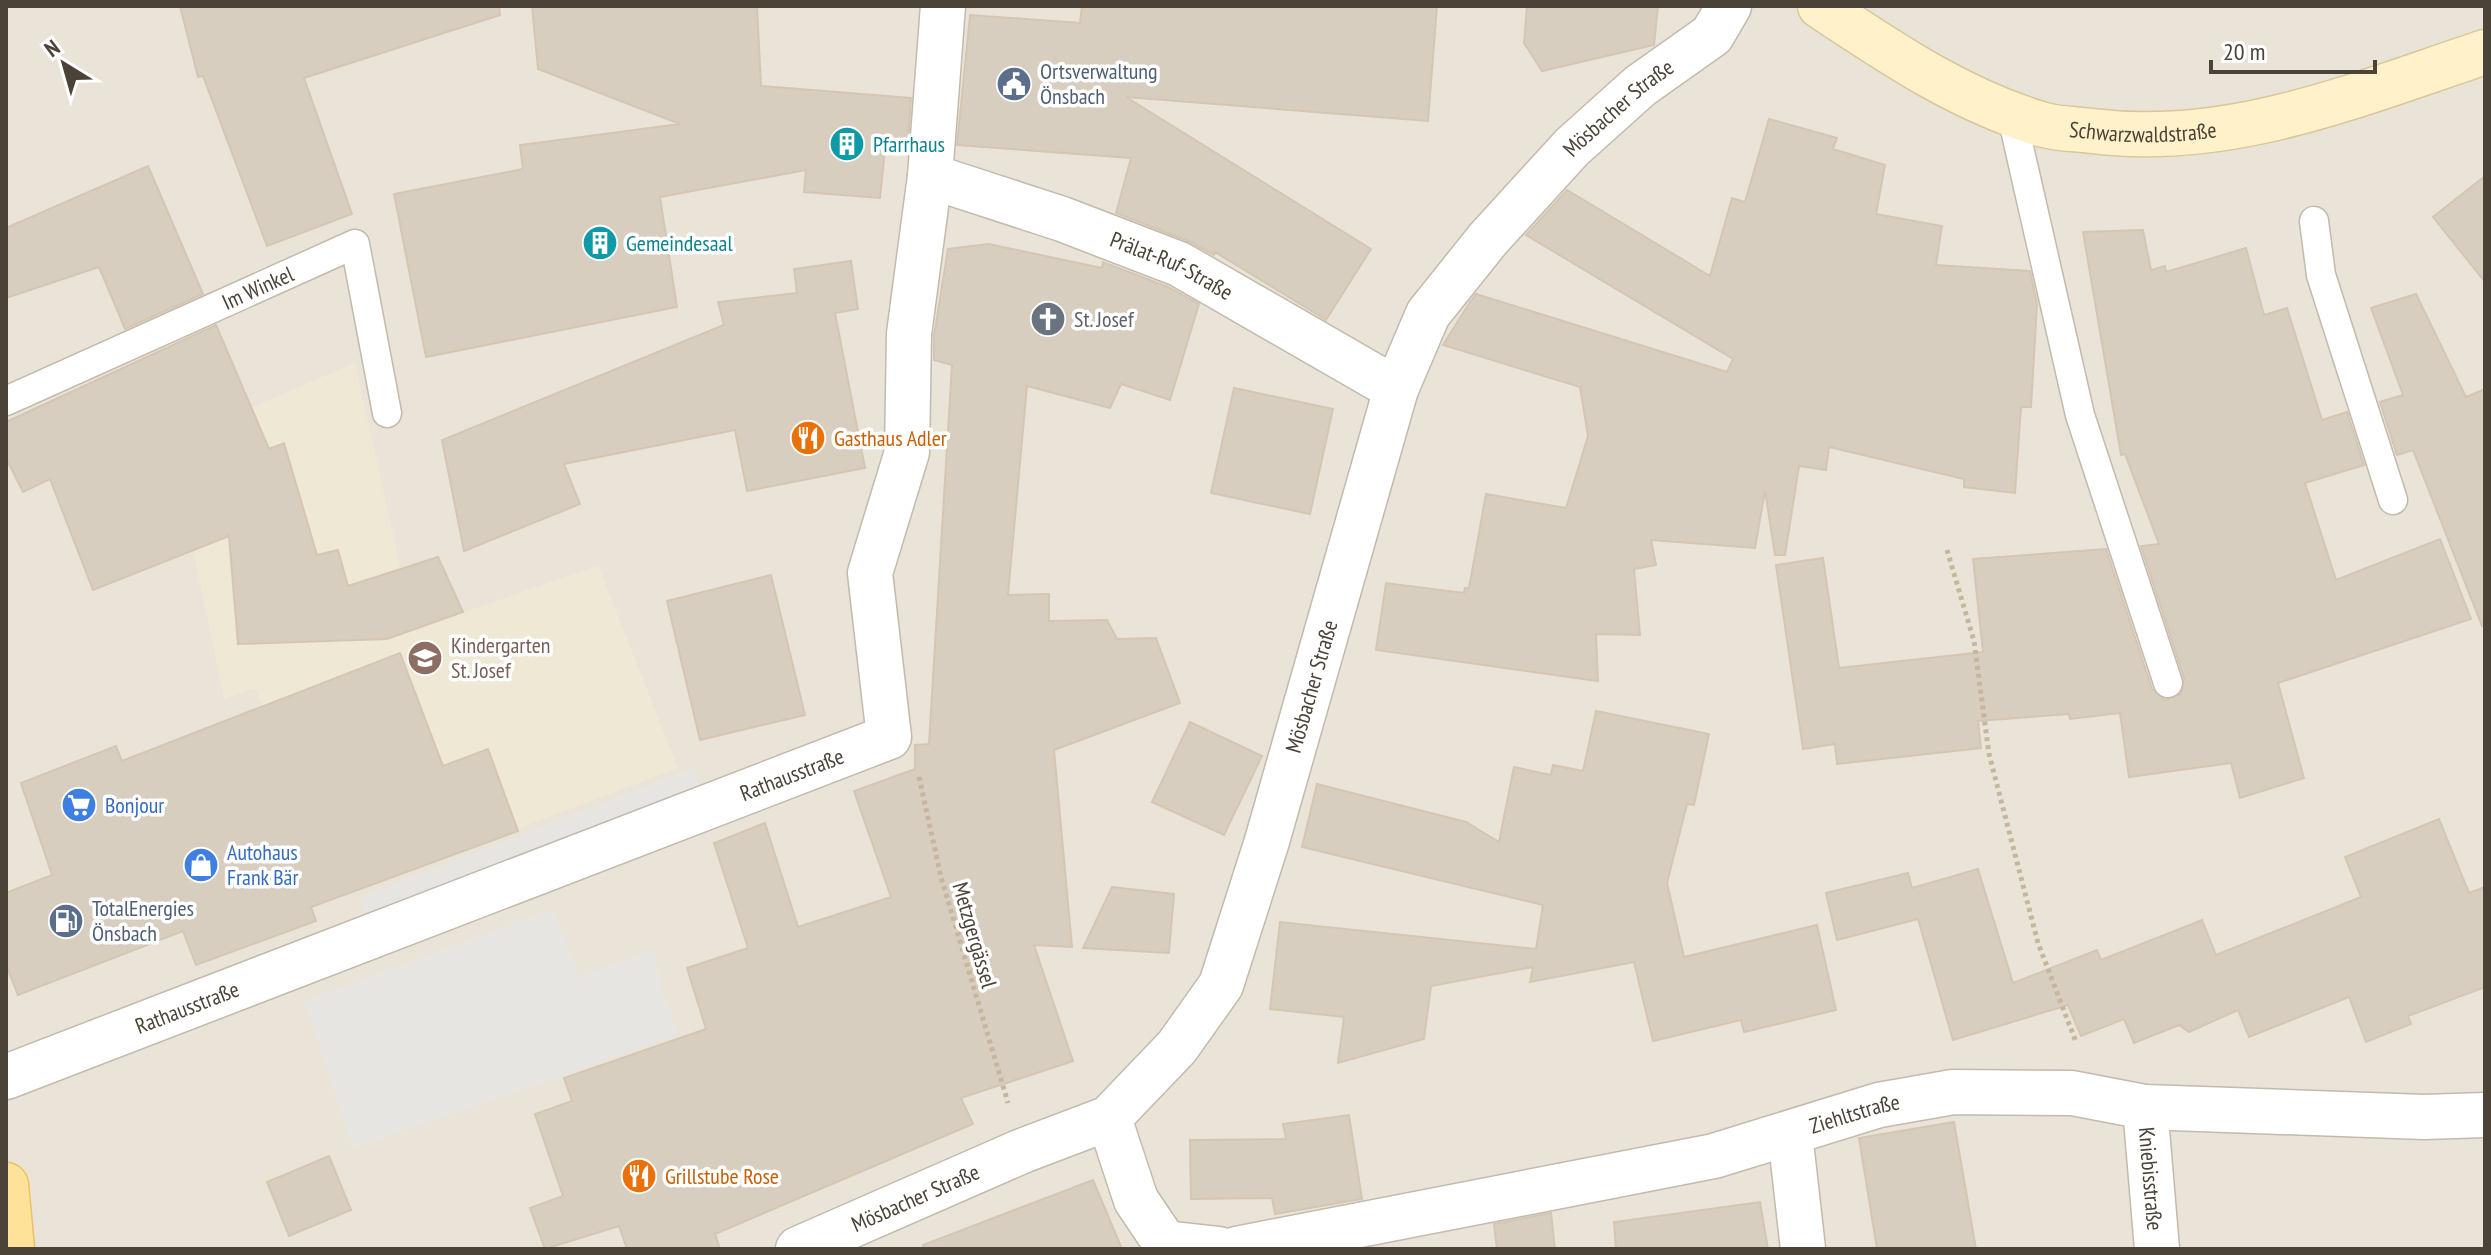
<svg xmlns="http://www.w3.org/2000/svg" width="2491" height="1255" font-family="'PT Sans Narrow',sans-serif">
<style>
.residential{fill:#eae4d8}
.education{fill:#efe8d4}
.parking{fill:#e7e5e2}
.building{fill:#d8cebf;stroke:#d4c6b2;stroke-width:2}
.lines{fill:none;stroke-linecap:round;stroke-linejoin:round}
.lane-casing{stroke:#c2baac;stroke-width:31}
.street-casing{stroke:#c2baac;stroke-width:47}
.secondary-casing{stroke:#d8c798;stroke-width:47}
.primary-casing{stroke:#eac264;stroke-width:47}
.path{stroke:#c5b69c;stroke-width:5;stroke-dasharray:4 4;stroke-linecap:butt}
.lane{stroke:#fff;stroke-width:28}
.street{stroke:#fff;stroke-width:44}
.secondary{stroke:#fff2cb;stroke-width:44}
.primary{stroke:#ffe29a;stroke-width:44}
.labels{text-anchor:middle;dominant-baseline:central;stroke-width:7;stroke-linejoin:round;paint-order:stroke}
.service-label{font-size:22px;fill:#4e5e75;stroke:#fff;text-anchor:start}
.street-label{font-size:22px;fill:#4b4338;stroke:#fff}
.culture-label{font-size:22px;fill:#0d838f;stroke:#fff;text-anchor:start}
.worship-label{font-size:22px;fill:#5b616d;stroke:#fff;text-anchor:start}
.food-label{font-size:22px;fill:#c56008;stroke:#fff;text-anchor:start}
.education-label{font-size:22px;fill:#785e54;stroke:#fff;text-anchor:start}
.shop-label{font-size:22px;fill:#366cbe;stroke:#fff;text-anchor:start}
</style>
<rect width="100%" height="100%" fill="#f6f2ea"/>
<path class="residential" d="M6 6H2485V1249H6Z"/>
<path class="education" d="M355 363 414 629 598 566 678 768 332 899 255 688 224 699 171 442Z"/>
<path class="parking" d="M692 769 706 807 372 936 361 897Z
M553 909 579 977 654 950 662 990 678 1035 353 1148 305 1001Z"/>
<path class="building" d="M180 6H499L500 15 304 78 352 214 267 246 203 76 198 77Z
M532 6H757L761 86 911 98 908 141 886 140 880 198 804 192 806 170 660 197 677 307 426 357 394 194 523 169 520 145 680 124 538 69Z
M1082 6H1437L1428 121 1126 97 1371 249 1326 320 1215 252 1214 255 1188 241 1116 213 1131 158 957 145 970 15 1080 23Z
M1527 6H1658L1654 45 1542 71 1524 43Z
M1769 119 1837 138 1833 149 1885 165 1876 214 1942 226 1936 265 2030 271 2037 304 2031 407H2021L2015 493 1964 487V479L1829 447 1826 470 1799 466 1785 555H1775L1765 491 1755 548 1651 540 1656 565 1634 569 1640 635 1596 634 1598 681 1376 650 1386 583 1464 593 1465 588H1469L1486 494 1566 508 1588 436 1580 387 1443 345 1468 305 1476 294 1727 372 1733 359 1526 235 1567 190 1710 276 1732 198 1745 202Z
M148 166 203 294 125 329 99 267 6 298V228Z
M2485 176V282L2433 217Z
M2143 230 2151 270 2165 266 2166 272 2246 248 2264 315 2287 308 2322 420 2347 412 2364 465 2305 483 2336 580 2440 539 2471 619 2278 683 2304 778 2240 798 2231 763 2129 777 2120 713 2070 719 2069 714 1978 721 1981 748 1837 764 1835 744 1803 749 1776 565 1823 558 1839 668 1983 652 1973 559 2106 549 2152 689 2165 700 2181 694 2184 678 2141 546 2159 544 2125 454 2121 455 2083 232Z
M989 244 1102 268 1103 262 1168 287 1199 304 1170 400 1121 384 1110 408 1027 386 1008 595 1049 594V621L1107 620 1117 639 1156 638 1180 703 1054 750 1072 947 1034 945 1073 1061 961 1098 973 1124 715 1234 720 1249H627L619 1226 545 1249 530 1208 563 1196 535 1114 572 1101 564 1078 706 1029 687 968 748 948 714 843 765 823 798 927 891 897 854 791 915 769V745L929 744 952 365 934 360V336L948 249Z
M851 261 858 309 835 313 865 468 747 491 735 430 564 464 580 504 464 551 442 440 724 325 718 302 797 293 794 269Z
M2416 294 2466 397 2485 389V626H2482L2413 450 2397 455 2380 402 2403 395 2371 308Z
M216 325 269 449 284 443 317 555 338 550 348 586 438 557 463 612 387 639 238 644 229 536 93 590 50 479 23 492 6 458V422Z
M1234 388 1333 409 1310 514 1211 493Z
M771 575 805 715 700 740 667 601Z
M400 653 443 766 488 749 518 831 311 907 316 921 196 965 183 931 18 995 6 965V893L52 875 21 783 116 746 122 761Z
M1596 711 1709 734 1694 805 1687 804 1667 883 1684 957 1817 925 1836 1010 1744 1032 1741 1020 1653 1041 1634 962 1530 982 1533 967 1431 986 1424 1039 1338 1063 1344 1017 1270 1009 1280 922 1536 949 1543 905 1302 847 1317 784 1466 822 1499 842 1514 767 1551 775 1553 765 1583 771Z
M1190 722 1262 756 1224 835 1152 802Z
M2439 819 2469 893 2485 887V987L2408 1016 2411 1024 2366 1042 2349 997 2249 1037 2238 1010 2189 1032 2179 1025 2134 1043 2124 1019 2081 1036 2068 1005 1953 1040 1918 919 1837 940 1826 893 1908 873 1912 888 1978 869 2013 983 2097 950 2101 960 2202 920 2216 955 2361 897 2345 857Z
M1112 887 1174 894 1169 953 1083 948Z
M1349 1115 1362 1199 1275 1214 1272 1198 1191 1199 1190 1140 1286 1139 1283 1124Z
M1954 1122 1976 1249H1877L1859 1138Z
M329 1156 351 1210 289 1236 267 1182Z
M1093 1180 1122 1249H924L923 1245Z
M1760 1202 1768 1249H1616L1614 1222Z
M1551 1213 1555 1249H1497L1494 1224Z"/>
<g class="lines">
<defs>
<g id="lane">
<path d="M2011 112 2080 415 2168 683"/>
<path d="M2314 221 2321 275 2393 500"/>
<path id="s1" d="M6 401 355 244 387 413"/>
</g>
<g id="street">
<path id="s2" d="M930 176 1062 219 1179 264 1396 389"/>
<path id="s3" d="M6 1077 889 737 870 573 907 452 909 334 930 176 943 6"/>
<path id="s4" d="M2145 1107 2157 1249"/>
<path d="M1109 1118 1136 1200 1165 1243 1219 1249"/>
<path d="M1790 1134 1803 1249"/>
<path id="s5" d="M798 1249 1022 1151 1109 1118 1177 1047 1221 985 1267 841 1396 389 1428 314 1488 239 1572 147 1640 86 1712 35 1729 6"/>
<path id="s6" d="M1236 1249 1714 1156 1879 1105 1953 1092 2072 1093 2145 1107 2424 1117 2485 1115"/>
</g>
<g id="secondary">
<path id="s7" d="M1820 6C1891 53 1961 101 2044 125 2059 129 2076 129 2092 131 2231 148 2355 95 2485 52"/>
</g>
<path id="primary" d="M6 1185 12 1249"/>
</defs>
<use href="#lane" class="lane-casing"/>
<use href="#street" class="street-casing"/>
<use href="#secondary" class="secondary-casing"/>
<use href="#primary" class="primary-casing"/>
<path class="path" d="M1947 550 1974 641 1989 754 2038 943 2076 1042
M919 777 941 877 1008 1103"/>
<use href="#lane" class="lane"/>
<use href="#street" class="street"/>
<use href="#secondary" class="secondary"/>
<use href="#primary" class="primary"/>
</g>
<defs>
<symbol id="civic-disc" viewBox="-11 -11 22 22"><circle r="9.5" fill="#5c6f8a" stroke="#fff"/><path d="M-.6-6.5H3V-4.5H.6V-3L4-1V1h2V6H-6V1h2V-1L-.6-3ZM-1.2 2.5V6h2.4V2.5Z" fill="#fff"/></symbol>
<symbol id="building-disc" viewBox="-11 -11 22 22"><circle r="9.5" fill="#0f9aa8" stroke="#fff"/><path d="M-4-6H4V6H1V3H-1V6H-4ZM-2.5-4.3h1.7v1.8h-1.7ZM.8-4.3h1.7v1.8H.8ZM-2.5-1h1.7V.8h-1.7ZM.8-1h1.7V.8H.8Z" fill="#fff"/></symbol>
<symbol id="church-disc" viewBox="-11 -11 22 22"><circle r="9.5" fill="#6b7280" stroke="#fff"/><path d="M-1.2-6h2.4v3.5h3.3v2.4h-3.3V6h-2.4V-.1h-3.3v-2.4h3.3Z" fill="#fff"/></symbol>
<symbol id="restaurant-disc" viewBox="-11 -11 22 22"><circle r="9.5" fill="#e8710a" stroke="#fff"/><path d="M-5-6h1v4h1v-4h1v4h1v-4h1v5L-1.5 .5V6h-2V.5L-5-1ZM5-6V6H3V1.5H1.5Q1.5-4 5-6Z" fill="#fff"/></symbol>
<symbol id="school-disc" viewBox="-11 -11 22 22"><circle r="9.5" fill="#8d6e63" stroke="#fff"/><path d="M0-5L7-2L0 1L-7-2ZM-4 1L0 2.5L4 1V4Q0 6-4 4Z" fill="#fff"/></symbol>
<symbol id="supermarket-disc" viewBox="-11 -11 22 22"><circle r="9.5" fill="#3f7fe0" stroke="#fff"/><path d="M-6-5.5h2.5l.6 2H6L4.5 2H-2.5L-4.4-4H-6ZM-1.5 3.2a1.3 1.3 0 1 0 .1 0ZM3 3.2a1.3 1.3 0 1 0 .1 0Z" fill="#fff"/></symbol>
<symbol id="shop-disc" viewBox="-11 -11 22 22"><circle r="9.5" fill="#3f7fe0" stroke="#fff"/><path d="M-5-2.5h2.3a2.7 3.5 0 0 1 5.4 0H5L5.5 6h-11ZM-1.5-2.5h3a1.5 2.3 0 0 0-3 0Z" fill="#fff"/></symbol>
<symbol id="fuel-disc" viewBox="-11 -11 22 22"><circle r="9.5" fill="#5c6f8a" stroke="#fff"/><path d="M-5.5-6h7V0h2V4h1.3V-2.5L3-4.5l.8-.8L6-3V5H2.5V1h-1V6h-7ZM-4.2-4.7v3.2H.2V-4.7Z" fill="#fff"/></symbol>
</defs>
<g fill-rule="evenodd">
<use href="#civic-disc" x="994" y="64" width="40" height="40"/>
<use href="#building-disc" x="827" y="124" width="40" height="40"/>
<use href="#building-disc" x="580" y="223" width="40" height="40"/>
<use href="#church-disc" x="1028" y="299" width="40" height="40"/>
<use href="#restaurant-disc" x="788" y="418" width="40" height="40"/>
<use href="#school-disc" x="405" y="638" width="40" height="40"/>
<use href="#supermarket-disc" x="59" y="785" width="40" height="40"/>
<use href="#shop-disc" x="181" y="845" width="40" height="40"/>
<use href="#fuel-disc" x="46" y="901" width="40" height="40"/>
<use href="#restaurant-disc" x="619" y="1156" width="40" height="40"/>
</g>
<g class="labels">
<g class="service-label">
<text x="1040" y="71">Ortsverwaltung<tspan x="1040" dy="25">Önsbach</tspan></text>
<text x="92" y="908">TotalEnergies<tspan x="92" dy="25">Önsbach</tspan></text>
</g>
<g class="street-label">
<text stroke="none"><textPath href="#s5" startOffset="1496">Mösbacher Straße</textPath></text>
<text stroke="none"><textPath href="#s7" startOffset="354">Schwarzwaldstraße</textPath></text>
<text stroke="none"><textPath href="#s2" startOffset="258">Prälat-Ruf-Straße</textPath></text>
<text stroke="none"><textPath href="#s1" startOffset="276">Im Winkel</textPath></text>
<text stroke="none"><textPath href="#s5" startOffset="824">Mösbacher Straße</textPath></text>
<text stroke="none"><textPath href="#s3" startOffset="842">Rathausstraße</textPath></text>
<text transform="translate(975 935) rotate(74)">Metzgergässel</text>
<text stroke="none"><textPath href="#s3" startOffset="194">Rathausstraße</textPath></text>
<text stroke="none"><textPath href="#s6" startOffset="634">Ziehltstraße</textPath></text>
<text stroke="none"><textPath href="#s4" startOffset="72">Kniebisstraße</textPath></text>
<text stroke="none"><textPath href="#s5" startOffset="128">Mösbacher Straße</textPath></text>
</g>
<g class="culture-label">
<text x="873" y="144">Pfarrhaus</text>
<text x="626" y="243">Gemeindesaal</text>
</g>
<g class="worship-label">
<text x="1074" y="319">St. Josef</text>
</g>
<g class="food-label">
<text x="834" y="438">Gasthaus Adler</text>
<text x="665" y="1176">Grillstube Rose</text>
</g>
<g class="education-label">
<text x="451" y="645">Kindergarten<tspan x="451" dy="25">St. Josef</tspan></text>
</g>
<g class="shop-label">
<text x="105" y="805">Bonjour</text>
<text x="227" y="852">Autohaus<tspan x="227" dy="25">Frank Bär</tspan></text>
</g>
</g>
<rect width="2491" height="1255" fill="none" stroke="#4b4338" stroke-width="16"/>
<g transform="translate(64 64) rotate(323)" stroke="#ffffff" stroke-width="6" paint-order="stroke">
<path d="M0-6L14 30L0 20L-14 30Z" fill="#4b4338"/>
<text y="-12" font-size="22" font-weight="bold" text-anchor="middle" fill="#4b4338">N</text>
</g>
<path d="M2211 60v12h164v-12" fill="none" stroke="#4b4338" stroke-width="4"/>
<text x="2223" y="60" font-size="24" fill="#4b4338" stroke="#ffffff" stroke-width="6" paint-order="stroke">20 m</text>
</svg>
